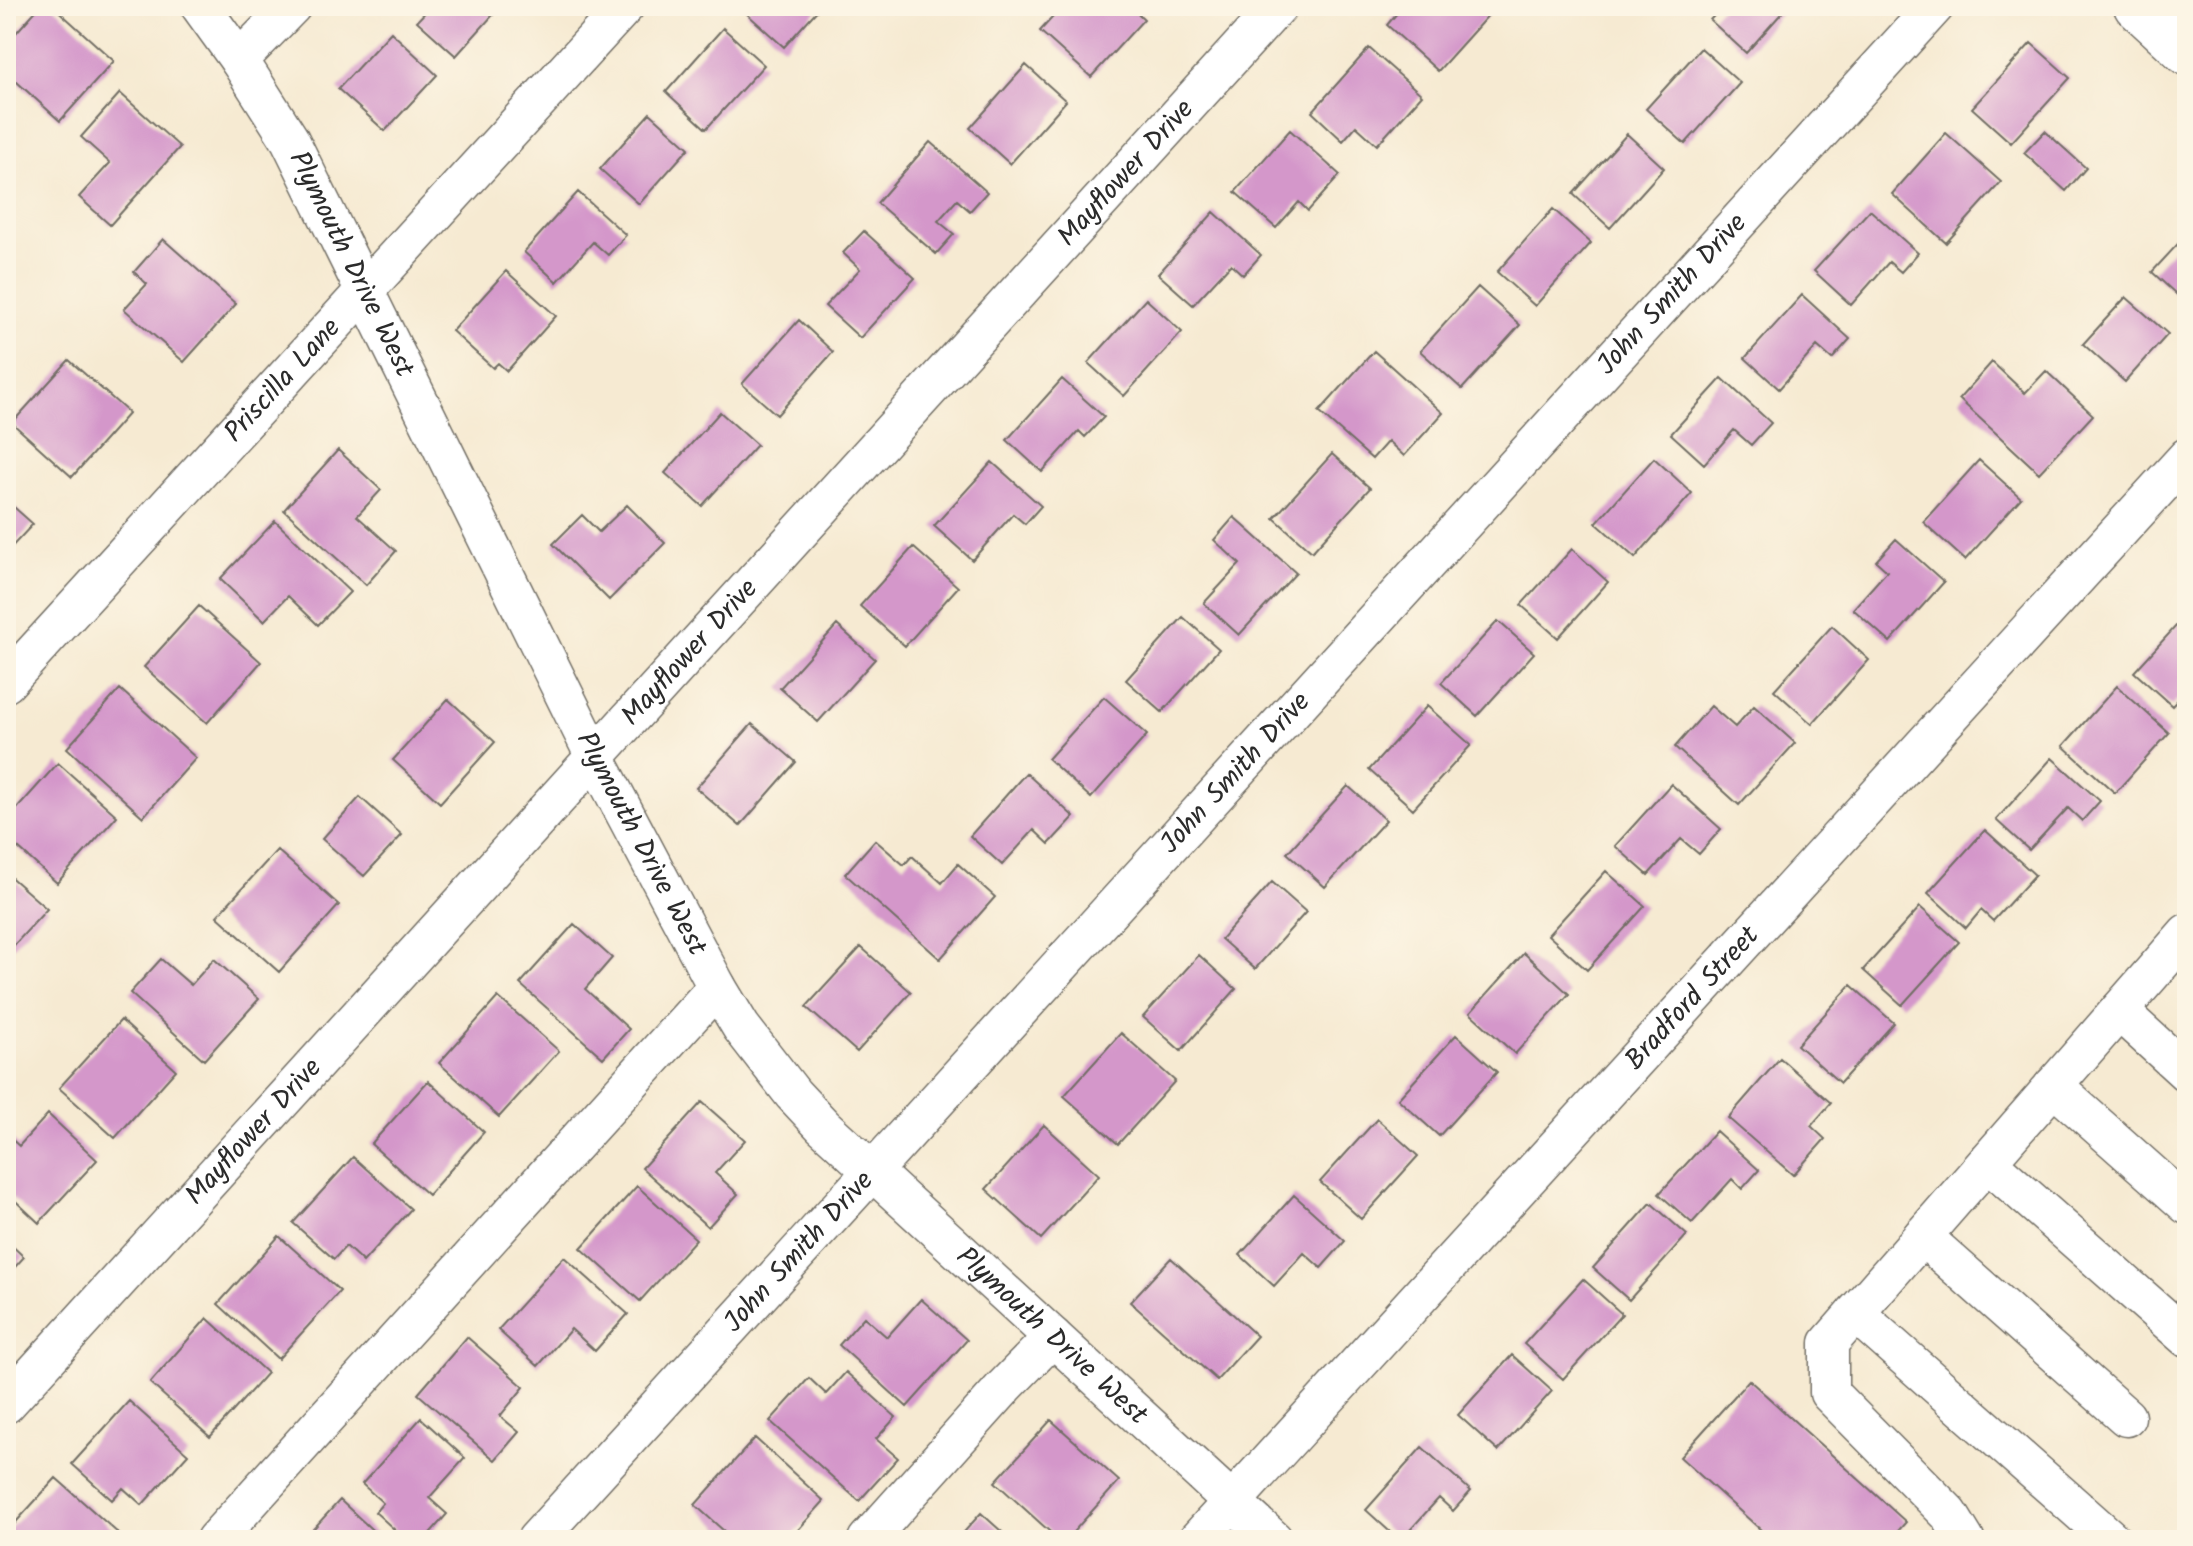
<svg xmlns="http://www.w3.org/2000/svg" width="2193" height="1546" font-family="Kalam,sans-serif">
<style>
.building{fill:#d497ca}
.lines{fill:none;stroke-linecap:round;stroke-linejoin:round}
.minor-casing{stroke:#726e65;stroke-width:41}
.major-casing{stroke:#726e65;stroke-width:47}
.minor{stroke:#fff;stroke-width:38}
.major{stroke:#fff;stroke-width:44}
.labels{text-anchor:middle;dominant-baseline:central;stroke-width:7;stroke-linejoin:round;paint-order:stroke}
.street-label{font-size:28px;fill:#2b2b2b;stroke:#fcf5e5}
</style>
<rect width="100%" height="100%" fill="#fcf5e5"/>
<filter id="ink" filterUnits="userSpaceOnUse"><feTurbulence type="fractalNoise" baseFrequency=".0125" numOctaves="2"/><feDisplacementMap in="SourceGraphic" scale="16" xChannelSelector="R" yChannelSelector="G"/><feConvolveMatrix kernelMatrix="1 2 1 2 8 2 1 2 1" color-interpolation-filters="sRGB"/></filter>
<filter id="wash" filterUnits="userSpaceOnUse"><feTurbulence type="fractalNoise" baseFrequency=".006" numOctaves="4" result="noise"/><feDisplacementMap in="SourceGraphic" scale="32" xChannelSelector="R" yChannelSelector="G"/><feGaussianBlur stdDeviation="1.8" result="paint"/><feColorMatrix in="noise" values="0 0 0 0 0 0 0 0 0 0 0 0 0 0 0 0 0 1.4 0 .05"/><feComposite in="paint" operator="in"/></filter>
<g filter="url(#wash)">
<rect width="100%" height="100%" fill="#f6ead2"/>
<g id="blocks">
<path class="building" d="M6 6H22L6 23Z
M40 6H53L114 61 60 121 6 72V44Z
M431 6H501L456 56 417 21Z
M752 6H821L784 47 746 13Z
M1063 6H1130L1144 19 1091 77 1040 31Z
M1403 6H1484L1491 12 1438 71 1387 25Z
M1723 6H1788L1746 53 1710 20Z
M723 28 764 65 706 129 666 92Z
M391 32 437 75 385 131 338 89Z
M2031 43 2070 78 2011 143 1972 108Z
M1369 48 1422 95 1377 145 1356 126 1343 141 1312 112Z
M1701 48 1740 83 1685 144 1646 109Z
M1026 65 1066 101 1010 164 970 128Z
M120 93 180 147 110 225 79 197 110 163 81 137Z
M650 113 689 148 639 204 600 169Z
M1290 130 1340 175 1308 211 1299 202 1276 228 1235 192Z
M2045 131 2086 168 2066 191 2024 153Z
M1946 133 2001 182 1946 243 1892 194Z
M1627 134 1664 168 1610 228 1573 194Z
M930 142 987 192 970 211 957 200 938 221 954 234 936 254 877 203Z
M578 192 626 235 608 255 593 242 557 282 524 252Z
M1553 209 1591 243 1535 306 1497 272Z
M1870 210 1918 253 1901 272 1889 262 1851 305 1814 271Z
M1214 212 1261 255 1243 275 1231 264 1193 305 1158 274Z
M864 231 915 278 860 338 825 306 860 269 843 253Z
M2187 234V304L2152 272Z
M163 239 236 304 184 362 124 309 147 284 134 272Z
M506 271 556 316 507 371 498 363 493 368 452 331Z
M1478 287 1520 325 1462 389 1420 351Z
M1802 295 1850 339 1832 359 1817 346 1779 389 1745 358Z
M2126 297 2168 334 2125 382 2083 344Z
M1146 299 1182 332 1124 396 1088 363Z
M799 320 833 352 777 415 742 384Z
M1374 351 1443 413 1404 456 1388 441 1372 459 1319 412Z
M69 360 129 413 72 477 12 423Z
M1992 362 2025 393 2046 371 2093 415 2039 473 1959 399Z
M1722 378 1771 423 1751 445 1734 430 1704 464 1671 434Z
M1062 379 1104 417 1085 437 1079 431 1042 472 1007 440Z
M720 412 757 445 702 506 665 473Z
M338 450 381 490 357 516 396 551 366 585 284 510Z
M1332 454 1370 488 1312 552 1274 518Z
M1654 458 1692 493 1635 558 1596 523Z
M1979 460 2021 498 1965 560 1923 522Z
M992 462 1041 506 1025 524 1013 514 972 560 934 526Z
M6 500 33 524 6 553Z
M627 505 665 543 609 600 553 544 582 515 599 532Z
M1234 517 1296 573 1239 635 1204 603 1240 564 1214 540Z
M275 521 350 592 318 625 288 596 264 621 220 579Z
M1896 539 1944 582 1890 642 1853 609 1887 571 1876 561Z
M913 547 958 587 905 646 860 606Z
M1572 549 1608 582 1558 638 1521 605Z
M199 606 261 662 207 723 144 667Z
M2187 614V690L2172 706 2134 672Z
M1183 617 1219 649 1162 712 1126 680Z
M1498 621 1534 653 1477 716 1441 683Z
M837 625 875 659 818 722 780 688Z
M1832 626 1869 660 1812 724 1774 690Z
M2117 686 2169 733 2115 793 2063 746Z
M120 689 196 758 143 817 67 748Z
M1104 697 1147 735 1091 798 1048 759Z
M448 699 495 742 440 803 393 760Z
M1427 706 1471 745 1413 809 1369 770Z
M1711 706 1735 727 1754 706 1795 743 1739 805 1675 747Z
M752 724 796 762 740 826 696 788Z
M2052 758 2100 801 2082 821 2068 808 2029 850 1996 820Z
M58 763 117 816 57 883 6 837V821Z
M1026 773 1074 817 1049 844 1034 830 1002 865 970 836Z
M1671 784 1721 829 1699 854 1681 839 1648 875 1615 846Z
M1348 786 1386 820 1325 887 1287 853Z
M360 797 402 835 364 876 322 839Z
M1985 830 2035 875 1993 921 1981 910 1966 928 1928 893Z
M875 840 904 865 912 856 942 883 958 864 995 897 940 959 845 874Z
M277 850 339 905 279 972 217 916Z
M1606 871 1645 906 1587 970 1548 935Z
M6 873 47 909 6 954Z
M1272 882 1306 912 1255 969 1221 939Z
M1920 907 1959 942 1902 1005 1863 970Z
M574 924 612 958 585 989 629 1029 603 1058 520 984Z
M861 947 911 992 857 1052 806 1007Z
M1524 953 1569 994 1515 1054 1470 1013Z
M1199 955 1236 989 1181 1051 1143 1017Z
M161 959 191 985 214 959 259 999 204 1060 130 993Z
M1851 985 1894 1023 1840 1083 1797 1045Z
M498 997 559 1051 499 1117 439 1063Z
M121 1020 176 1070 115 1138 59 1088Z
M1121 1033 1175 1081 1118 1144 1064 1096Z
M1456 1035 1497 1072 1439 1136 1398 1099Z
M1780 1058 1831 1103 1811 1126 1825 1139 1793 1175 1728 1118Z
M428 1081 484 1132 428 1195 371 1144Z
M702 1102 745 1140 715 1173 738 1194 708 1227 642 1168Z
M48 1114 97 1160 39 1223 6 1192V1134L19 1146Z
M1377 1119 1418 1156 1361 1219 1320 1182Z
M1044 1125 1099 1175 1041 1239 986 1189Z
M1716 1131 1759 1170 1742 1189 1732 1179 1692 1223 1659 1194Z
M353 1157 411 1209 363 1262 346 1246 334 1259 293 1223Z
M637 1186 696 1239 640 1301 581 1248Z
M1294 1195 1345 1241 1321 1268 1304 1253 1274 1286 1240 1255Z
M1651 1203 1687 1235 1629 1300 1593 1268Z
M279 1236 340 1291 278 1359 218 1304Z
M6 1240 24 1257 6 1277Z
M564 1257 628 1314 595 1351 571 1329 538 1366 498 1330Z
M1171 1258 1257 1336 1217 1380 1130 1302Z
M1583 1279 1622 1314 1563 1379 1524 1344Z
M921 1299 967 1340 907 1407 839 1345 864 1317 887 1337Z
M207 1318 267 1373 210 1437 150 1383Z
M467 1337 524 1387 500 1416 519 1432 495 1460 418 1394Z
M1512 1355 1552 1391 1498 1451 1458 1415Z
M846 1372 896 1417 876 1439 898 1458 859 1501 770 1421 809 1378 826 1394Z
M1749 1380 1906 1522 1890 1540H1772L1680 1457Z
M129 1401 188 1454 142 1505 123 1488 112 1500 72 1464Z
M421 1418 465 1458 429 1498 447 1514 424 1540H406L375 1512 383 1503 362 1484Z
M1051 1420 1119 1481 1066 1540H1059L995 1482Z
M755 1438 824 1501 789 1540H734L695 1505Z
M1422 1447 1471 1491 1453 1511 1439 1498 1401 1540H1399L1366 1510Z
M56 1478 119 1534 113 1540H6V1533Z
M340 1500 383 1540H303Z
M981 1513 1011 1540H957Z"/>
</g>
</g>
<g filter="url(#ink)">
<use href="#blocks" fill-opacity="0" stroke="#726e65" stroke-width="2"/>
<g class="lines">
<defs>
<g id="minor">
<path id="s1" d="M200 6 239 60 290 140 595 757 717 987 741 1027 793 1094 823 1126 1274 1540"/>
<path d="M239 60 292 6"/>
<path id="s2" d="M6 683 625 6"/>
<path d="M2119 1011 2187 1073"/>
<path d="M2053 1086 2187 1205"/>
<path d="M1987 1162 2187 1338"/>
<path d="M1922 1236 2126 1417"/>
<path d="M1855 1313 2112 1540"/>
<path id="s3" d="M6 1404 1278 6"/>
<path d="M215 1540 717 987"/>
<path id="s4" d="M536 1540 1935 6"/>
<path d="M867 1540 1005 1386 1053 1337"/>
<path id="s5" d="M1197 1540 2187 457"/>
<path d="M1965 1540 1949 1514 1829 1393V1343L2187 933"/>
</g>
<path id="major" d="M2136 6 2187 53"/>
</defs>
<use href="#minor" class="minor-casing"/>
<use href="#major" class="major-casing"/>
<use href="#minor" class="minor"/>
<use href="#major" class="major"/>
</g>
</g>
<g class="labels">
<g class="street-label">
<text stroke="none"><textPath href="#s3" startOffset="1664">Mayflower Drive</textPath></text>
<text stroke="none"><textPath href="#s1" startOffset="300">Plymouth Drive West</textPath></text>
<text stroke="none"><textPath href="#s4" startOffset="1686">John Smith Drive</textPath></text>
<text stroke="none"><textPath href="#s2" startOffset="410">Priscilla Lane</textPath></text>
<text stroke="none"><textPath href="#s3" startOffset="1016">Mayflower Drive</textPath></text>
<text stroke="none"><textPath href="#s4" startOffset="1038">John Smith Drive</textPath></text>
<text stroke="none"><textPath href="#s1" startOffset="948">Plymouth Drive West</textPath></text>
<text stroke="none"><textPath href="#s5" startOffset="734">Bradford Street</textPath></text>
<text stroke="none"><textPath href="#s3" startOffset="368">Mayflower Drive</textPath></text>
<text stroke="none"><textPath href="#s4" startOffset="390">John Smith Drive</textPath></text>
<text stroke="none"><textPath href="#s1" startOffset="1596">Plymouth Drive West</textPath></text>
</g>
</g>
<rect width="2193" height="1546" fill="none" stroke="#fcf5e5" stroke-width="32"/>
</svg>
